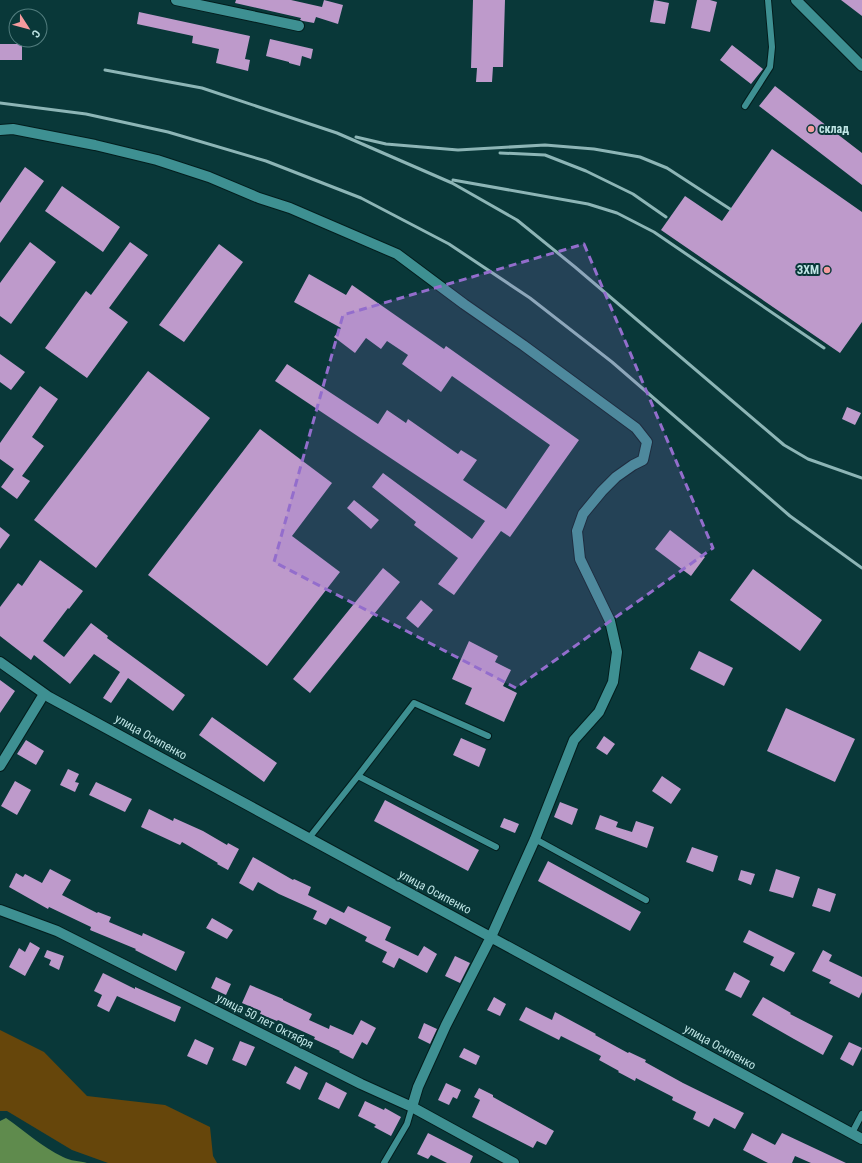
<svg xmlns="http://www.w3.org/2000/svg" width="862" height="1163" font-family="'Roboto Condensed',sans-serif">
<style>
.green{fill:#66460b}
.water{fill:#5f8b4d}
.building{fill:#be9acb}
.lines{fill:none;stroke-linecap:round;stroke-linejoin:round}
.service-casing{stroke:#031d1d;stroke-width:8}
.minor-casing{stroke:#031d1d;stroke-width:12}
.service{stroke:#3e9092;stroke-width:6}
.minor{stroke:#3e9092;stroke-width:10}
.rail{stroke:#8db5b6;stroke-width:3}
.marked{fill:#936dcc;fill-opacity:0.2;stroke:#936dcc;stroke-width:3;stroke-dasharray:8 5;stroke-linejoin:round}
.poi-dot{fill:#f59b9e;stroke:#093839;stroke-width:1.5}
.labels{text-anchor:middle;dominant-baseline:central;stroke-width:4;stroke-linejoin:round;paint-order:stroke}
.poi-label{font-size:12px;font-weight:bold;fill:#bfe5e5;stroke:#093839;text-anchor:start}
.street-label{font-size:12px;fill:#bfe5e5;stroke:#093839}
</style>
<rect width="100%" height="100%" fill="#093839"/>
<path class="green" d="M0 1030 44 1052 87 1096 165 1105 210 1127 213 1156 217 1163H108L72 1150 7 1111H0Z"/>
<path class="water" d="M6 1118C25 1131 42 1147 63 1157 70 1161 80 1161 87 1163H0V1121Z"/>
<path class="building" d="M236 0H291L322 7 324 0 343 5 338 24 316 17 314 23 303 21 300 20 301 18 235 3Z
M473 0H505L503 67H493L492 82H476L477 68H471Z
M654 0 669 3 665 24 650 22Z
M697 0H710L717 2 710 32 691 28Z
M841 0H862V16Z
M139 12 250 36 245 59 250 60 248 71 216 63 219 49 192 43 193 36 137 24Z
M270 39 313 49 311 59 302 56 300 66 289 63V62L266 56Z
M0 44H22V60H0Z
M732 45 763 69 751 84 720 60Z
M775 86 862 153V185L759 106Z
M772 149 862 212V322L840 353 661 230 685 196 722 221Z
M25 167 44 181 0 243V203Z
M62 186 120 227 103 252 45 211Z
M30 242 56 262 11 324 0 316V283Z
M130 242 148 255 109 308 128 322 87 378 45 348 86 291 91 295Z
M219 244 243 262 184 342 159 325Z
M309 274 346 295 352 285 444 349 446 346 579 440 510 537 501 531 454 595 438 584 458 558 414 525 416 522 372 487 383 473 472 539 485 521 275 381 287 364 378 424 387 410 406 423 408 419 458 454 461 450 477 460 463 480 506 509 550 445 452 376 441 392 402 364 408 355 387 341 381 349 366 338 355 353 334 337 341 328 294 302Z
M0 354 25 372 11 390 0 382Z
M148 371 210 418 96 568 34 520Z
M40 386 58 399 32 437 44 446 22 476 30 481 17 499 1 487 14 469 0 459V443Z
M847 407 861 413 855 425 842 419Z
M260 429 332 483 292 536 340 572 267 666 148 575Z
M354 500 379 520 371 529 347 508Z
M0 527 10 535 0 549Z
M670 530 705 557 691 576 655 549Z
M40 560 83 591 69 609 68 608 43 641 64 657 91 623 108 636 107 638 185 695 173 711 128 678 111 703 103 698 120 672 94 654 70 684 34 655 31 660 0 636V607L18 583 22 586Z
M383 568 400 582 310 693 293 679Z
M753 569 822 620 800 651 730 600Z
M421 600 433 610 418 628 406 618Z
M469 641 498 656 495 662 511 670 503 686 517 693 504 722 465 704 472 688 452 679Z
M699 651 733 668 724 686 690 669Z
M0 680 15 691 0 713Z
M786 708 855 739 835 782 767 751Z
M212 717 277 763 264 782 199 735Z
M604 736 615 744 607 755 596 748Z
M461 738 486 749 479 767 453 755Z
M26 740 44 751 36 765 17 754Z
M68 769 79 774 75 782 79 783 75 792 60 785Z
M662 776 681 789 671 804 652 791Z
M15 781 31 790 17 815 1 806Z
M96 782 132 799 125 812 89 795Z
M385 800 479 850 468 871 374 821Z
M560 802 578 809 572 825 554 817Z
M149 809 173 821 174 818 203 831 227 845 228 843 239 849 228 870 217 864 218 863 182 842 180 845 141 827Z
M600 815 618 822 616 827 632 832 636 821 654 827 647 848 595 829Z
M504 818 519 824 515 833 500 827Z
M692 847 718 856 713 872 686 862Z
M253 857 293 880 294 879 311 887 308 895 344 913 348 906 391 927 385 940 418 956 424 946 437 954 427 973 399 958 394 968 382 962 387 952 365 941 367 937 330 918 326 925 313 919 317 911 279 894 258 882 253 891 239 883Z
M548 861 641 912 630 931 538 881Z
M50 869 71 880 62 895 97 913 98 912 111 917 109 922 142 936 143 933 185 952 176 971 135 950 136 949 90 930 91 927 49 907 48 909 9 887 16 873 23 877 25 874 42 883Z
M776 869 800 877 793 898 769 891Z
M741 870 755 874 751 885 738 880Z
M818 888 836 894 830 912 812 906Z
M212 918 233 930 227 939 206 928Z
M749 930 795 953 784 972 770 965 774 957 743 942Z
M30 942 40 948 25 976 9 967 19 948 25 952Z
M47 950 64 956 59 970 49 965 51 960 44 957Z
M823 950 832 955 829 961 862 977V992L859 998 829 983 831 980 812 971Z
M455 956 470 963 460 983 445 976Z
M734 972 750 981 741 998 725 990Z
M103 973 135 989V987L181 1007 175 1022 117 996 109 1012 97 1006 102 995 94 991Z
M216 977 231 984 226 995 211 988Z
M250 985 283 999V1000L312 1014 309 1020 329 1029 330 1025 353 1035 361 1020 376 1028 367 1045 362 1042 353 1059 339 1052 340 1051 314 1039 315 1037 278 1020 277 1021 260 1014 261 1011 242 1003Z
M494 997 506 1004 500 1016 487 1010Z
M763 997 791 1013 790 1014 833 1036 823 1055 794 1039 752 1015Z
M526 1007 552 1020 555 1012 596 1034 595 1035 628 1053 629 1052 646 1060 645 1062 683 1083 744 1113 735 1129 714 1118 709 1127 693 1119 696 1112 672 1100 673 1097 636 1078 635 1081 618 1072 619 1071 599 1060 601 1056 561 1036 559 1040 519 1020Z
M424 1023 437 1029 430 1044 418 1038Z
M195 1039 214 1048 207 1065 187 1056Z
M240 1041 255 1047 246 1066 232 1060Z
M849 1042 862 1048 853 1066 840 1059Z
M464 1048 480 1056 476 1065 459 1057Z
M295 1066 308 1073 300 1090 286 1083Z
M326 1082 347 1093 339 1109 318 1099Z
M446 1083 461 1090 457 1099 453 1097 449 1105 438 1100Z
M479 1088 493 1095V1097L554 1131 546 1145 537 1141 533 1148 472 1117 480 1100 474 1097Z
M365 1101 384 1110 385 1108 401 1117 391 1136 374 1127 376 1125 358 1116Z
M428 1133 473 1156 470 1163H447L431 1155 428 1159 417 1154Z
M752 1133 775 1145 782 1133 846 1163H811L795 1156 792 1163H768L743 1150Z"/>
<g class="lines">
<defs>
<path id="service" d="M745 106 770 67 772 47 768 0
M358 776 414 703 488 736
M309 838 358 776 496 847
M535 839 646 900
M852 1133 862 1114
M384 1163 407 1124 412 1107"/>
<path id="minor" d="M176 0 299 26
M796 0 862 66
M0 130 13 129 95 145 157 160 209 177 259 198 290 208 397 254 464 304 523 345 636 428 647 442 643 460 633 465 616 477 602 491 583 514 577 531 580 559 610 621 617 652 613 682 599 712 574 740 535 839 491 937 446 1025 418 1087 412 1107
M0 662 49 697 862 1139
M0 766 44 694
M0 910 57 931 361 1084 412 1107 514 1163"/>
</defs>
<use href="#service" class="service-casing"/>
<use href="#minor" class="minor-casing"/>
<use href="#service" class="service"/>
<use href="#minor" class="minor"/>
<path class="rail" d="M105 70 202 88 337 133 452 183 517 220 575 267 784 445 808 459 862 478
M0 103 86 114 168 132 266 161 361 198 449 244 530 298 612 362 790 516 862 568
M356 137 386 144 458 150 545 145 594 149 640 157 667 168 730 209
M500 153 545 155 586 171 633 194 666 217
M453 180 588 204 617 213 654 232 824 348"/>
</g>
<path class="marked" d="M584 244 713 548 516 688 274 562 343 315Z"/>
<g class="poi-dot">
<circle cx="811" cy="129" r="4"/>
<circle cx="827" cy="270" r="4"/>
</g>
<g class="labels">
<g class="poi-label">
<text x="819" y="129">склад</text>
<text x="819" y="270" text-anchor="end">ЗХМ</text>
</g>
<g class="street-label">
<text transform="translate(151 737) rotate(29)">улица Осипенко</text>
<text transform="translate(435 892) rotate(28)">улица Осипенко</text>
<text transform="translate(265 1021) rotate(27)">улица 50 лет Октября</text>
<text transform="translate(720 1047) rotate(29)">улица Осипенко</text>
</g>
</g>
<g transform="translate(28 28) rotate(126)"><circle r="19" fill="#093839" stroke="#527d7e"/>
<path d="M0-3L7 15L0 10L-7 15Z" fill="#f59b9e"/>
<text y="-6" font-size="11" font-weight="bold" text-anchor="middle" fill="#bfe5e5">С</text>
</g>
</svg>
